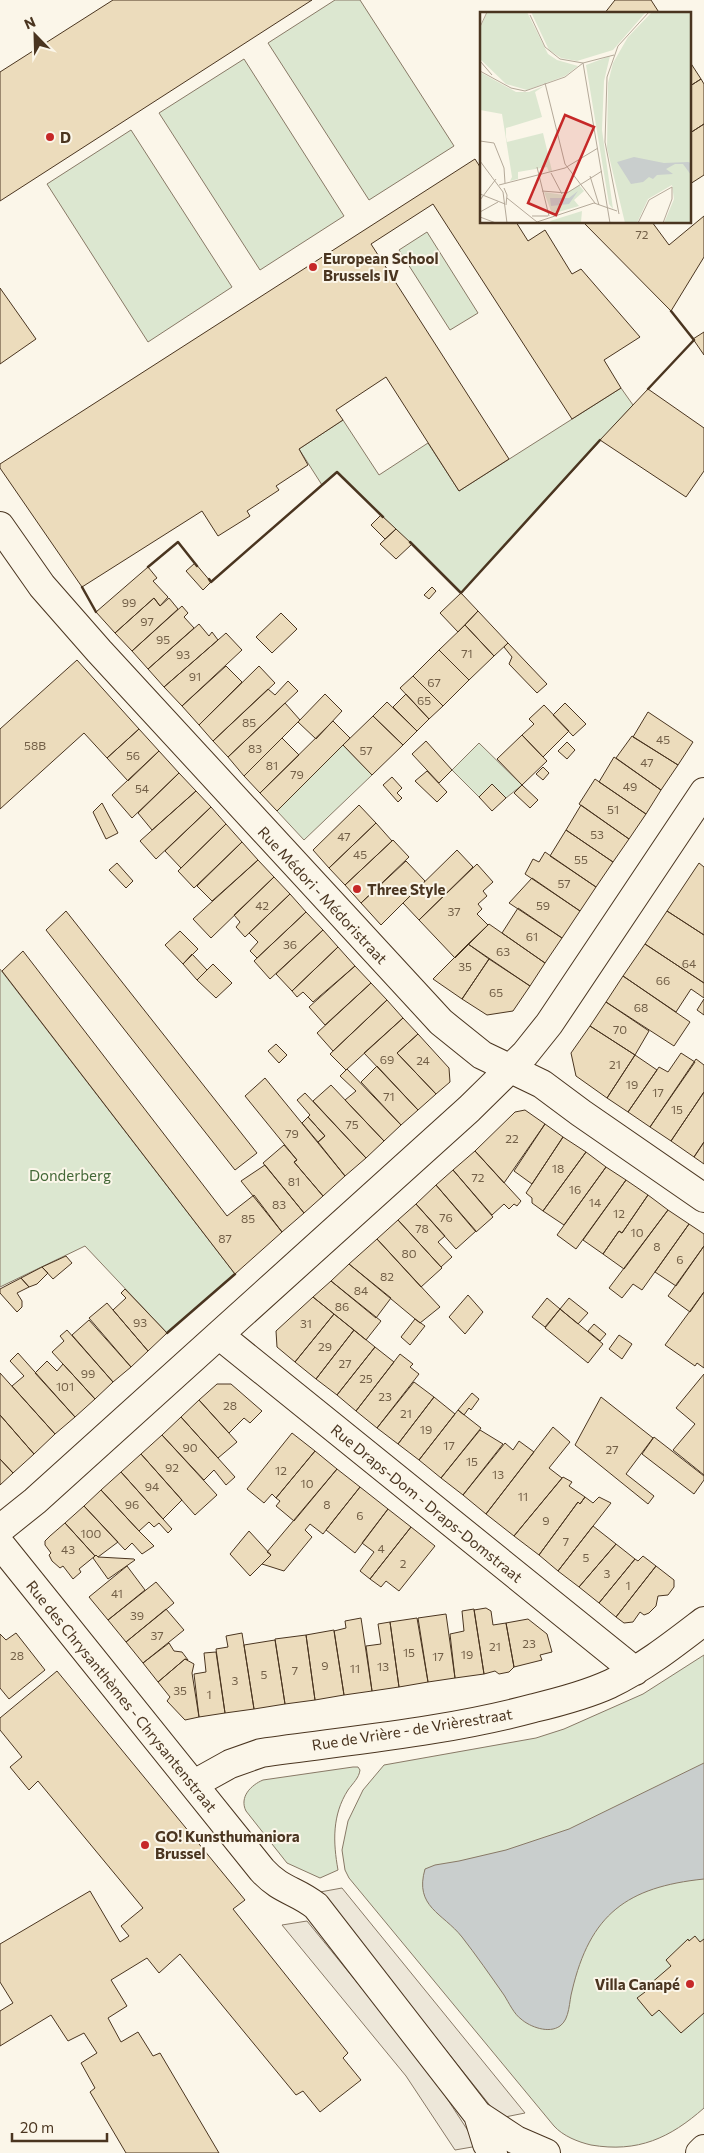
<svg xmlns="http://www.w3.org/2000/svg" width="704" height="2153" font-family="Commissioner,sans-serif">
<style>
.green{fill:#dce7d0;stroke:#887966}
.parking{fill:#ede7d9;stroke:#887966}
.water{fill:#c9cecd;stroke:#887966}
.building{fill:#ecdcbc;stroke:#4a3520}
.lines{fill:none;stroke-linecap:round;stroke-linejoin:round}
.minor-casing{stroke:#4a3520;stroke-width:30}
.minor{stroke:#fbf6e9;stroke-width:28}
.wall{stroke:#4a3520;stroke-width:2.5}
.poi-dot{fill:#c62828;stroke:#fbf6e9;stroke-width:2}
.labels{text-anchor:middle;dominant-baseline:central;stroke-width:4;stroke-linejoin:round;paint-order:stroke}
.number-label{font-size:12px;fill:#725f47}
.poi-label{font-size:15px;font-weight:bold;fill:#4a3520;stroke:#fbf6e9;text-anchor:start}
.street-label{font-size:15px;fill:#4a3520;stroke:#fbf6e9}
.park-label{font-size:15px;fill:#436837;stroke:#fbf6e9}
.inset-road{fill:none;stroke:#b4a999;stroke-width:1}
.view{fill:#c62828;fill-opacity:0.15;stroke:#c62828;stroke-width:2.5}
.inset-edge{fill:none;stroke:#4a3520;stroke-width:2.5}
</style>
<rect width="100%" height="100%" fill="#fbf6e9"/>
<path class="green" d="M335 0H360L454 146 369 200 268 43Z
M244 59 344 216 260 270 159 113Z
M131 130 232 287 148 342 47 184Z
M427 232 478 313 450 330 399 250Z
M621 388 633 405 461 593 337 472 322 485 299 449 343 420 379 475 428 443 459 491Z
M479 743 522 785 506 798 492 784 479 797 452 770Z
M343 745 372 775 304 840 277 811Z
M0 969 235 1274 167 1333 85 1246 0 1287Z
M704 1655V2108C670 2138 638 2153 591 2145 578 2142 563 2136 554 2126L349 1878 345 1870 342 1850 348 1821 363 1790 384 1765 536 1738 564 1729 643 1694Z
M353 1767H358L360 1770C359 1778 353 1783 348 1790 332 1815 333 1842 338 1870L320 1878 287 1863 246 1811C239 1797 251 1785 263 1780Z"/>
<path class="parking" d="M342 1888 525 2113 500 2118 320 1892Z
M307 1921 429 2071 478 2146 455 2150 406 2076 282 1925Z"/>
<path class="water" d="M704 1763V1879C627 1887 590 1914 572 1991 569 2001 570 2019 560 2026 549 2034 530 2027 521 2019 514 2014 509 2003 504 1995 490 1975 476 1955 462 1937 443 1913 414 1907 425 1869L435 1865 459 1861 506 1850 569 1829Z"/>
<path class="building" d="M113 0H312L0 201V72Z
M615 0H651L660 14H604Z
M690 62 701 79 690 86Z
M701 79 704 84V124L690 133V86Z
M704 124V175L690 184V133Z
M475 159 482 170V222H516L528 241 545 230 572 274 581 269 640 337 604 360 621 388 572 419 433 204 371 244 509 459 459 491 386 377 336 410 343 420 299 449 308 465 276 486 279 490 247 511 250 516 218 536 202 511 82 587 0 468V464Z
M704 216V257L671 311 583 222H652L669 245Z
M0 288 36 339 0 364Z
M704 332V355L693 339Z
M648 389 704 428V471L686 497 600 440Z
M381 515 396 529 385 539 371 525Z
M396 529 412 544 396 559 380 544Z
M195 563 211 582 203 590 186 571Z
M148 567 157 578 153 581 168 597 160 606 154 598 115 633 96 612Z
M432 587 436 591 429 599 424 595Z
M461 593 478 611 458 632 440 613Z
M154 598 160 606 169 598 178 609 132 651 115 633Z
M182 606 188 613 184 617 194 628 148 669 132 651Z
M478 611 508 643 494 656 465 625Z
M281 613 297 629 272 653 256 637Z
M199 624 209 636 212 632 218 640 164 687 148 669Z
M465 625 494 656 469 680 439 650Z
M226 633 242 650 182 706 164 687Z
M508 643 547 684 537 693 509 664 512 657 504 647Z
M439 650 469 680 443 706 413 676Z
M77 660 139 729 107 758 84 733 0 809V729Z
M226 666 242 682 199 725 182 706Z
M259 666 275 683 213 741 199 725Z
M413 676 443 706 429 719 400 688Z
M288 681 298 691 228 757 213 741 268 689 275 695Z
M325 694 342 711 316 739 298 722Z
M406 694 429 719 417 731 393 707Z
M387 702 417 731 403 745 373 716Z
M285 703 300 720 244 776 228 757Z
M565 703 586 724 573 736 553 715Z
M544 705 569 731 543 757 522 735 534 724 529 719Z
M648 712 693 742 678 765 633 737Z
M373 716 403 745 372 775 343 745Z
M333 721 350 738 277 811 260 793Z
M139 729 159 751 128 781 107 758Z
M522 735 547 761 522 785 497 759Z
M632 736 678 765 661 790 616 758Z
M282 738 299 755 260 793 244 776Z
M426 741 452 770 439 783 412 754Z
M567 742 575 750 567 759 558 751Z
M159 751 179 773 132 818 112 795Z
M614 757 661 790 646 814 599 782Z
M543 767 549 773 543 780 536 774Z
M427 771 447 792 437 802 415 781Z
M179 773 196 791 152 830 138 813Z
M392 777 402 788 397 793 402 798 398 802 383 785Z
M595 779 646 814 629 839 579 804Z
M492 784 506 798 492 811 479 797Z
M522 785 538 800 530 808 514 793Z
M196 791 211 807 156 859 140 841Z
M102 803 118 833 106 839 93 812Z
M359 805 376 823 329 868 313 850Z
M581 805 629 839 613 862 566 830Z
M211 807 226 824 181 868 165 851Z
M376 823 392 841 345 885 329 868Z
M226 824 242 842 194 888 178 871Z
M566 830 613 862 596 887 550 856Z
M393 840 409 857 361 903 345 885Z
M242 842 258 860 212 901 197 886Z
M457 850 473 867 419 920 403 903Z
M545 852 596 887 580 911 525 874 533 859 539 862Z
M258 860 274 877 211 938 193 919Z
M406 861 425 881 381 925 361 903Z
M117 863 133 881 126 888 109 870Z
M699 863 704 867V935L667 911Z
M477 864 493 882 483 891 487 896 478 904 482 909 477 914 488 925 455 958 419 920Z
M274 877 290 894 245 937 236 927 240 922 234 915Z
M532 878 580 911 562 938 509 903Z
M290 894 306 912 257 958 250 951 258 942 249 933Z
M518 908 562 938 545 963 502 933Z
M66 911 257 1153 235 1170 46 930Z
M667 911 704 935V983L645 944Z
M306 912 323 930 270 979 254 961Z
M489 924 545 963 530 986 468 944Z
M323 930 338 947 292 991 276 974Z
M180 931 198 949 183 964 165 945Z
M468 944 489 959 462 999 433 979Z
M645 944 704 983V998L691 989 676 1012 623 976Z
M338 947 355 966 313 1002 303 992 297 997 292 991Z
M23 951 227 1216 254 1195 282 1232 235 1274 2 971Z
M192 954 207 970 197 980 183 964Z
M489 959 530 986 513 1011 487 1015 462 999Z
M213 964 232 983 216 998 197 980Z
M355 966 371 983 325 1025 309 1007Z
M623 976 690 1022 674 1046 606 1002Z
M371 983 387 1000 333 1051 317 1033Z
M704 999V1015L697 1010Z
M387 1000 403 1018 346 1070 330 1054Z
M606 1002 649 1031 635 1055 590 1026Z
M403 1018 418 1034 397 1053 436 1094 418 1110 364 1053Z
M590 1026 635 1055 607 1098 576 1076 571 1053Z
M418 1034 449 1068 450 1082 436 1094 397 1053Z
M276 1044 287 1055 279 1063 268 1051Z
M681 1053 695 1062 650 1127 628 1112 659 1067 668 1072Z
M635 1055 657 1070 628 1112 607 1098Z
M696 1059 704 1065V1092L671 1141 650 1127Z
M377 1066 418 1110 401 1125 361 1082Z
M347 1069 401 1125 384 1141 345 1100 356 1091 340 1076Z
M265 1078 345 1176 323 1196 294 1162 297 1160 245 1096Z
M331 1085 384 1141 366 1158 313 1101Z
M704 1092V1142L694 1157 671 1141Z
M305 1093 366 1158 345 1176 318 1142 325 1136 308 1117 310 1115 297 1100Z
M525 1110 545 1124 504 1183 475 1151 515 1112Z
M308 1117 325 1136 318 1142 302 1123Z
M545 1124 563 1137 532 1184 514 1171Z
M563 1137 586 1152 543 1211 532 1203V1198L526 1193Z
M704 1142V1164L694 1157Z
M284 1145 297 1160 294 1162 323 1196 304 1213 263 1163Z
M475 1151 521 1201 517 1206 514 1204 509 1209 504 1204 492 1215 453 1170Z
M586 1152 606 1167 564 1225 543 1211Z
M265 1165 304 1213 282 1232 241 1181Z
M606 1167 626 1180 576 1249 557 1235Z
M453 1170 493 1217 476 1232 436 1185Z
M626 1180 648 1195 622 1233 619 1231 603 1254 583 1240Z
M436 1185 476 1231 456 1249 416 1204Z
M648 1195 668 1210 624 1269 603 1254 619 1231 622 1233Z
M416 1204 445 1236 438 1242 452 1257 441 1267 398 1220Z
M668 1210 689 1224 642 1290 633 1284 622 1298 609 1288Z
M398 1220 442 1268 421 1287 377 1239Z
M689 1224 704 1234V1246L676 1286 655 1272Z
M377 1239 440 1307 420 1323 349 1264Z
M704 1246V1292L690 1312 668 1296Z
M66 1256 72 1263 53 1279 42 1267Z
M349 1264 391 1298 376 1318 331 1281Z
M42 1267 48 1273 37 1284 29 1287 21 1278Z
M21 1278 29 1287 17 1293 22 1301V1307L17 1312 0 1293V1289Z
M331 1281 381 1321 366 1340 313 1297Z
M125 1289 167 1333 148 1351 113 1310 126 1298 121 1293Z
M704 1292V1368L697 1363 695 1366 665 1345Z
M468 1295 483 1312 465 1334 449 1317Z
M313 1297 334 1314 295 1362 277 1347 276 1331Z
M547 1298 560 1309 545 1327 532 1317Z
M569 1298 588 1313 578 1324 560 1309Z
M107 1303 148 1351 131 1367 89 1318Z
M560 1309 603 1344 588 1363 545 1328Z
M334 1314 354 1330 316 1379 295 1362Z
M415 1319 425 1326 410 1345 401 1337Z
M89 1320 131 1367 113 1382 72 1335Z
M594 1324 606 1334 600 1341 588 1331Z
M67 1330 113 1382 95 1399 52 1352 64 1341 60 1336Z
M354 1330 375 1347 337 1395 316 1379Z
M619 1335 632 1344 622 1359 609 1349Z
M375 1347 394 1362 356 1411 337 1395Z
M18 1353 75 1417 55 1434 12 1386 24 1376 10 1361Z
M400 1354 413 1364 410 1367 419 1374 377 1428 356 1411Z
M47 1361 57 1371 63 1364 95 1399 75 1417 35 1373Z
M0 1373 55 1434 34 1454 0 1415Z
M704 1374V1475L673 1450 695 1424 676 1408Z
M414 1382 434 1397 398 1444 377 1428Z
M217 1384H231L262 1411 250 1423 244 1418 229 1433 199 1400Z
M472 1393 479 1399 471 1410 469 1408 464 1415 458 1410Z
M434 1397 455 1414 419 1460 398 1444Z
M601 1397 653 1438 626 1474 654 1496 648 1504 575 1445Z
M199 1400 237 1442 218 1458 181 1417Z
M458 1410 481 1428 441 1478 419 1460Z
M0 1415 34 1454 13 1473 0 1459Z
M181 1417 235 1477 226 1485 214 1470 204 1480 162 1435Z
M553 1427 570 1442 549 1468 562 1478 514 1536 486 1514Z
M480 1430 503 1444 463 1495 441 1478Z
M292 1433 315 1451 276 1498 272 1494 264 1503 247 1489Z
M162 1435 217 1495 195 1515 141 1454Z
M654 1437 704 1476V1480L694 1494 642 1454Z
M519 1441 534 1452 486 1514 463 1495 505 1443 513 1450Z
M315 1451 337 1469 294 1521 276 1506 280 1501 276 1498Z
M141 1454 182 1500 163 1519 121 1472Z
M0 1459 13 1473 0 1485Z
M337 1469 360 1487 333 1521 323 1534 310 1524 305 1530 312 1537 284 1571 262 1564 271 1555 267 1552Z
M121 1472 163 1519 172 1529 168 1533 159 1523 154 1527 149 1522 139 1531 101 1490Z
M563 1477 572 1482 569 1486 585 1497 580 1504 578 1502 539 1555 514 1536Z
M360 1487 388 1509 355 1553 326 1530Z
M101 1490 139 1531 154 1546 142 1554 132 1543 125 1550 84 1506Z
M585 1497 593 1503 599 1497 611 1503 558 1571 539 1555 578 1502 580 1504Z
M84 1506 118 1542 98 1557 96 1555 95 1556 65 1523Z
M388 1509 411 1527 370 1579 360 1571 374 1552 362 1543Z
M65 1523 95 1556 79 1569 81 1572 73 1579 63 1566 60 1568 52 1561 49 1555 51 1553 45 1545V1541L50 1536Z
M593 1526 616 1544 579 1587 558 1571Z
M411 1527 435 1546 399 1591 386 1581 381 1587 370 1579Z
M249 1531 271 1555 250 1576 230 1554Z
M616 1544 635 1559 599 1603 579 1587Z
M96 1555 98 1557 134 1559 135 1560 108 1579 93 1558Z
M643 1556 656 1566 616 1617 599 1603 635 1559 638 1561Z
M127 1566 145 1590 108 1620 89 1597Z
M656 1566 674 1580V1587L668 1595 658 1596 656 1606 649 1613 644 1615 640 1612 633 1622 624 1623 616 1617Z
M156 1582 174 1603 126 1642 108 1620Z
M486 1608 491 1611 493 1625 506 1623 514 1667 509 1672 499 1674 495 1671 484 1674 474 1610Z
M166 1609 184 1630 143 1663 126 1642Z
M474 1609 484 1674 455 1678 450 1634 464 1631 462 1611Z
M446 1614 455 1678 428 1682 418 1618Z
M361 1618 372 1691 344 1695 334 1631 346 1628 345 1621Z
M417 1618 428 1682 399 1687 390 1622Z
M528 1619 547 1634 552 1652 540 1655 542 1660 514 1667 506 1623Z
M390 1622 399 1687 372 1691 366 1646 381 1644 378 1624Z
M334 1630 344 1695 315 1700 306 1635Z
M16 1633 45 1670 9 1699 0 1688V1634L6 1640Z
M242 1633 254 1709 225 1713 216 1649 228 1647 226 1636Z
M306 1635 315 1700 285 1704 275 1639Z
M275 1640 285 1704 254 1709 244 1645Z
M169 1643 174 1651 182 1652 188 1660 185 1659 158 1682 143 1663Z
M216 1652 225 1713 199 1717 194 1674 206 1672 204 1653Z
M185 1659 194 1664 192 1673 199 1717 185 1720 167 1701 170 1697 158 1682Z
M57 1671 245 1900 233 1909 348 2053 343 2058 361 2080 320 2112 303 2091 296 2095 180 1954 159 1973 147 1958 111 1980 127 2006 108 2018 121 2042 138 2032 153 2056 160 2053 219 2153H126L90 2092 95 2088 81 2063 97 2053 84 2033 68 2041 51 2015 0 2046V2011L13 2003 0 1982V1944L90 1891 120 1942 129 1936 121 1926 143 1908 38 1781 29 1790 10 1767 22 1757 0 1730V1718Z
M695 1936 700 1942 704 1939V2013L681 2033 659 2010 652 2016 637 1998 645 1992 643 1990 671 1966 666 1960 688 1939 689 1941Z"/>
<g class="lines">
<defs>
<path id="minor" d="M0 526 42 586 99 651 441 1022 482 1055 542 1084 581 1113 704 1198
M219 1335 635 1671
M0 1529 35 1501 469 1109 525 1054 549 1024 704 792
M0 1544 262 1870C281 1891 296 1890 316 1906L478 2115 516 2140 546 2153
M194 1784 230 1764 261 1753C352 1740 445 1732 534 1708 559 1702 586 1695 610 1684 645 1667 674 1644 704 1621
M478 2115 487 2144 493 2153
M700 2153 704 2149"/>
</defs>
<use href="#minor" class="minor-casing"/>
<use href="#minor" class="minor"/>
<path class="wall" d="M648 389 694 340 671 311
M410 542 461 593 600 440
M148 567 178 542 197 566
M209 579 211 582 337 472 383 517
M82 587 96 612
M167 1333 235 1274"/>
</g>
<g class="poi-dot">
<circle cx="50" cy="137" r="5"/>
<circle cx="313" cy="267" r="5"/>
<circle cx="357" cy="889" r="5"/>
<circle cx="145" cy="1845" r="5"/>
<circle cx="690" cy="1984" r="5"/>
</g>
<g class="labels">
<g class="number-label">
<text x="642" y="234">72</text>
<text x="129" y="602">99</text>
<text x="147" y="621">97</text>
<text x="163" y="639">95</text>
<text x="467" y="653">71</text>
<text x="183" y="654">93</text>
<text x="195" y="676">91</text>
<text x="434" y="682">67</text>
<text x="424" y="700">65</text>
<text x="249" y="722">85</text>
<text x="663" y="739">45</text>
<text x="35" y="745">58B</text>
<text x="255" y="748">83</text>
<text x="366" y="750">57</text>
<text x="133" y="755">56</text>
<text x="647" y="762">47</text>
<text x="272" y="765">81</text>
<text x="297" y="774">79</text>
<text x="630" y="786">49</text>
<text x="142" y="788">54</text>
<text x="613" y="809">51</text>
<text x="597" y="834">53</text>
<text x="344" y="836">47</text>
<text x="360" y="854">45</text>
<text x="581" y="859">55</text>
<text x="564" y="883">57</text>
<text x="262" y="905">42</text>
<text x="543" y="905">59</text>
<text x="454" y="911">37</text>
<text x="532" y="936">61</text>
<text x="290" y="944">36</text>
<text x="503" y="951">63</text>
<text x="689" y="963">64</text>
<text x="465" y="966">35</text>
<text x="663" y="980">66</text>
<text x="496" y="992">65</text>
<text x="641" y="1007">68</text>
<text x="620" y="1029">70</text>
<text x="387" y="1059">69</text>
<text x="423" y="1060">24</text>
<text x="615" y="1064">21</text>
<text x="632" y="1084">19</text>
<text x="658" y="1092">17</text>
<text x="389" y="1096">71</text>
<text x="677" y="1109">15</text>
<text x="352" y="1124">75</text>
<text x="292" y="1133">79</text>
<text x="512" y="1138">22</text>
<text x="558" y="1168">18</text>
<text x="478" y="1177">72</text>
<text x="294" y="1181">81</text>
<text x="575" y="1189">16</text>
<text x="595" y="1202">14</text>
<text x="279" y="1204">83</text>
<text x="619" y="1213">12</text>
<text x="446" y="1217">76</text>
<text x="248" y="1218">85</text>
<text x="422" y="1228">78</text>
<text x="637" y="1232">10</text>
<text x="225" y="1238">87</text>
<text x="657" y="1246">8</text>
<text x="409" y="1253">80</text>
<text x="680" y="1259">6</text>
<text x="387" y="1276">82</text>
<text x="361" y="1290">84</text>
<text x="342" y="1306">86</text>
<text x="140" y="1322">93</text>
<text x="306" y="1323">31</text>
<text x="325" y="1346">29</text>
<text x="345" y="1363">27</text>
<text x="88" y="1373">99</text>
<text x="366" y="1378">25</text>
<text x="65" y="1386">101</text>
<text x="385" y="1396">23</text>
<text x="230" y="1405">28</text>
<text x="406" y="1413">21</text>
<text x="426" y="1429">19</text>
<text x="449" y="1445">17</text>
<text x="190" y="1447">90</text>
<text x="612" y="1449">27</text>
<text x="472" y="1461">15</text>
<text x="172" y="1467">92</text>
<text x="281" y="1470">12</text>
<text x="498" y="1474">13</text>
<text x="307" y="1483">10</text>
<text x="152" y="1486">94</text>
<text x="523" y="1496">11</text>
<text x="132" y="1504">96</text>
<text x="327" y="1504">8</text>
<text x="360" y="1515">6</text>
<text x="546" y="1520">9</text>
<text x="91" y="1533">100</text>
<text x="566" y="1541">7</text>
<text x="381" y="1548">4</text>
<text x="68" y="1549">43</text>
<text x="586" y="1557">5</text>
<text x="403" y="1563">2</text>
<text x="607" y="1573">3</text>
<text x="628" y="1585">1</text>
<text x="117" y="1593">41</text>
<text x="137" y="1615">39</text>
<text x="157" y="1635">37</text>
<text x="529" y="1643">23</text>
<text x="495" y="1646">21</text>
<text x="409" y="1652">15</text>
<text x="467" y="1654">19</text>
<text x="17" y="1655">28</text>
<text x="438" y="1656">17</text>
<text x="325" y="1665">9</text>
<text x="383" y="1666">13</text>
<text x="355" y="1668">11</text>
<text x="295" y="1670">7</text>
<text x="264" y="1674">5</text>
<text x="235" y="1680">3</text>
<text x="180" y="1690">35</text>
<text x="209" y="1694">1</text>
</g>
<g class="poi-label">
<text x="60" y="137">D</text>
<text x="323" y="258">European School<tspan x="323" dy="17">Brussels IV</tspan></text>
<text x="367" y="889">Three Style</text>
<text x="155" y="1836">GO! Kunsthumaniora<tspan x="155" dy="17">Brussel</tspan></text>
<text x="680" y="1984" text-anchor="end">Villa Canapé</text>
</g>
<g class="street-label">
<text transform="translate(323 895) rotate(47)">Rue Médori - Médoristraat</text>
<text transform="translate(427 1503) rotate(39)">Rue Draps-Dom - Draps-Domstraat</text>
<text transform="translate(122 1696) rotate(51)">Rue des Chrysanthèmes - Chrysantenstraat</text>
<text transform="translate(412 1729) rotate(-9)">Rue de Vrière - de Vrièrestraat</text>
</g>
<g class="park-label">
<text x="70" y="1175">Donderberg</text>
</g>
</g>
<g transform="translate(480 12)">
<rect width="211" height="211" fill="#fbf6e9"/>
<path d="M7 0H47L68 42 77 48 98 54 85 64 47 78 26 72 0 47V17ZM51 0H166L133 38 97 49 81 46 69 38ZM172 0H211V211H184L194 187 192 173 168 187 157 211H145L127 136 128 71 133 51 148 25ZM130 44 124 69 122 118 133 197 129 192 106 53ZM0 60 36 80H49L64 74 55 80 62 105 26 116V125L27 130 63 121 72 159 69 160 67 155 38 160V167L30 169 32 165 22 102 0 98ZM99 173 104 179 94 188 99 194 75 201 71 199 64 180 84 183ZM102 199 101 210 120 211H71L70 209Z" fill="#dce7d0"/>
<path d="M154 145 184 151 208 150 211 151V163L203 152H195L186 157 193 162 177 163 173 167 169 165 163 170 151 172 137 150ZM98 179 89 192 71 194 70 186H89Z" fill="#c9cecd"/>
<path class="inset-road" d="M50 3 65 35 80 47 103 51 134 43M0 15 7 0M0 49 12 63M103 51 130 211M0 59 31 76 45 79 85 65 103 51M65 71 85 152 115 191M0 129 14 131 24 156 25 171M0 149 23 180 27 211M57 155 69 204M71 161 82 182M110 164 119 193M19 173 85 156 118 136M24 176 27 183 26 193M62 179 87 181 122 159M0 182 25 192M27 186 57 210M0 188 16 167M0 200 18 190M139 202 125 130 127 65 138 34 169 0M52 204H68M0 205 16 211M57 210 114 191 137 199M158 211 169 188 192 175V187L183 211"/>
<path class="view" d="M85 103 114 115 76 203 48 191Z"/>
<rect width="211" height="211" class="inset-edge"/>
</g>
<g transform="translate(35 35) rotate(337)" stroke="#fbf6e9" stroke-width="4" paint-order="stroke">
<path d="M0-4L9 19L0 12L-9 19Z" fill="#4a3520"/>
<text y="-8" font-size="14" font-weight="bold" text-anchor="middle" fill="#4a3520">N</text>
</g>
<path d="M12 2133v8h95v-8" fill="none" stroke="#4a3520" stroke-width="2.5"/>
<text x="20" y="2133" font-size="15" fill="#4a3520" stroke="#fbf6e9" stroke-width="4" paint-order="stroke">20 m</text>
</svg>
